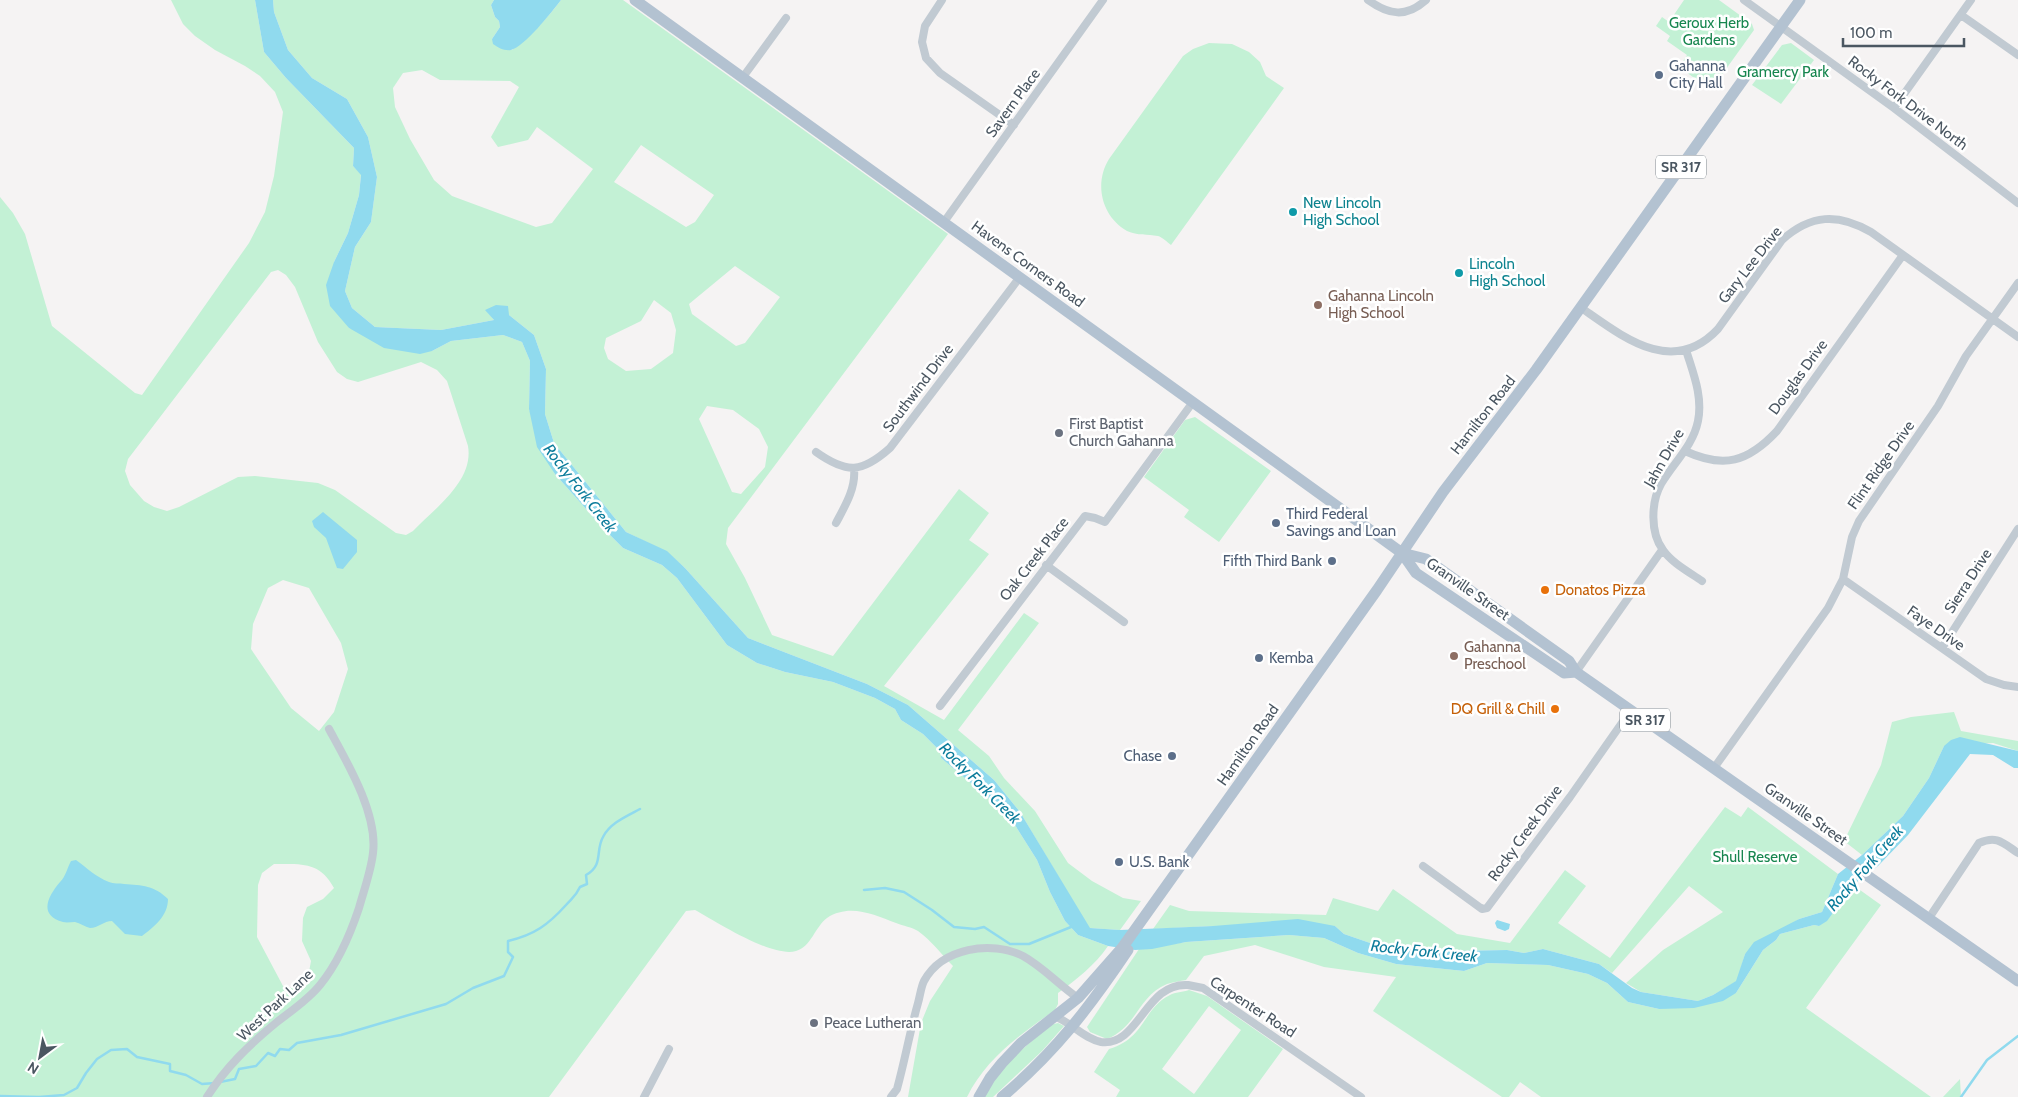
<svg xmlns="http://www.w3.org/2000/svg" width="2018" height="1097" font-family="Cabin,sans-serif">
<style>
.green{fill:#c3f1d5;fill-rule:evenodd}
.water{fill:#90daee}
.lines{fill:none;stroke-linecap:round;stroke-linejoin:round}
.stream{stroke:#90daee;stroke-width:2.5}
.street{stroke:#c1cad2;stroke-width:8}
.primary{stroke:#b3c2d1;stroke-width:11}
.service-dot{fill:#5c6f8a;stroke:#fff;stroke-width:2}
.culture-dot{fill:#0f9aa8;stroke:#fff;stroke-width:2}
.education-dot{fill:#8d6e63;stroke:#fff;stroke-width:2}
.worship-dot{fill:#6b7280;stroke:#fff;stroke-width:2}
.food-dot{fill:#e8710a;stroke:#fff;stroke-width:2}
.labels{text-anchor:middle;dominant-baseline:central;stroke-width:5;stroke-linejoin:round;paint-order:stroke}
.shield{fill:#fff;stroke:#808990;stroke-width:1}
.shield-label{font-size:14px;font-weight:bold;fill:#4a5661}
.park-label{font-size:15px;fill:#17864f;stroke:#fff}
.service-label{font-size:15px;fill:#4e5e75;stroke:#fff;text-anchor:start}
.street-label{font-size:15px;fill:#4a5661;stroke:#fff}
.culture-label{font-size:15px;fill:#0d838f;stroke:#fff;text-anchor:start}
.education-label{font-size:15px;fill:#785e54;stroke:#fff;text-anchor:start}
.worship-label{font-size:15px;fill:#5b616d;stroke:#fff;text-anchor:start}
.food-label{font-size:15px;fill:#c56008;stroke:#fff;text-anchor:start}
.water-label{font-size:16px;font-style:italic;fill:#0c7c9b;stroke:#fff}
</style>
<rect width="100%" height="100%" fill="#f5f3f3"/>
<path class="green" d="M171 0H255L264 52 286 78 354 148 353 166 361 174 359 195 348 233 334 262 349 328 432 351 451 341 503 335 522 342 530 361 529 409 555 474 602 527 623 548 662 565 677 578 727 645 757 663 785 672 833 682 875 698 895 709 901 720 923 734 941 752V758L1008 814 1037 860 1050 892 1065 921 1078 935 1108 946C1095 965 1077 979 1058 993V1004L1055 1010C1021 1034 986 1058 967 1097H908L921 1023 930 1001 953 966C942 955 931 940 918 931 912 927 903 926 896 923 874 915 850 903 827 918 815 927 811 947 796 951 772 958 717 922 695 910L686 911 549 1097H0V197L13 213 25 234 52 326 135 393 142 395 249 243 265 212 274 176 283 112 275 92 260 76 245 66 215 50 195 36 183 24ZM278 270 286 275 295 287 318 342 337 372 347 379 358 382 421 362 437 370 447 381 468 446C474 481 435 508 413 531L406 535 396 533 335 490 318 483 255 476 238 477 179 507 167 511 154 507 144 501 130 485 125 471 128 459 271 272ZM283 580 309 588 341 643 348 669 334 712 319 731 291 708 251 649 253 624 268 588ZM274 864C300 864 320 861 334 888L323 899 307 907 303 918 302 941 311 961 307 983 297 989 283 986 257 937 258 885 262 873Z
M273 0H494L491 5 495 17 499 21 500 27 492 39 512 50C531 35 547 19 561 0H623L948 234 728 528 726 544 745 578 772 635 833 656 959 489 989 513 969 540 989 554 884 686 944 720 1024 613 1039 623 958 730 989 756 1004 778 1035 811 1068 863 1092 881 1123 898 1141 901 1120 930 1089 928 1020 812 994 780 908 705 867 684 748 638 685 568 667 552 626 532 554 443 545 414 546 369 534 335 509 315 486 310 494 320 441 330 375 327 352 308 345 291 355 247 371 222 377 177 368 137 347 99 312 78 288 50 274 12ZM422 70 440 80 510 81 519 87 491 137 498 147 528 140 537 127 593 169 552 223 536 227 452 196 434 180 410 139 395 107 393 88 403 73ZM641 145 714 195 695 222 686 227 614 182ZM735 266 780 297 745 343 736 346 692 314 689 304ZM654 300 671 313 676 330 673 353 651 369 626 371 608 359 604 348 606 338 641 321ZM707 406 733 410 759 429 768 447 765 467 741 494 732 492 699 419Z
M1684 0H1719L1752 24 1754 30 1711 90 1679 67 1687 55 1667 41 1670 36 1656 26 1662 17 1669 22Z
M1209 43 1232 44 1249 52 1260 62 1266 76 1284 88 1171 245C1167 242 1162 237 1158 236 1147 234 1138 236 1127 231 1101 216 1094 183 1109 159L1183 56 1193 49Z
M1791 43 1814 60 1781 104 1752 85 1782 45Z
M1195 417 1271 471 1219 542 1184 517 1189 510 1144 477 1185 420Z
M1954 712 1961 731 2018 741V751L1993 743 1944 746 1929 778 1903 816 1862 855 1844 841 1881 765 1892 722 1911 717Z
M1725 807 1741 817 1748 807 1838 874 1822 912 1799 919 1745 954 1737 981 1713 995 1698 1001 1641 992 1626 983 1663 950 1723 912 1689 886 1612 973 1599 964 1543 949 1524 953 1507 950 1455 951 1373 944 1344 934 1335 926H1213L1153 929 1170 905 1189 911 1326 915 1333 898 1378 911 1393 889 1457 934 1510 943 1565 870 1586 886 1558 923 1610 958Z
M1853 885 1881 905 1806 1008 1931 1097H1541L1520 1082 1509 1097H1502L1373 1011 1396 977 1324 967 1255 945 1204 956 1186 980C1180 981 1173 982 1167 984 1138 996 1137 1027 1107 1039L1090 1032 1087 1027 1139 949 1186 942 1289 935 1324 938 1358 953 1396 964 1464 971 1487 963 1548 965 1588 974 1607 983 1628 1002 1659 1009 1736 993 1763 950 1776 940 1780 934 1814 925 1819 926Z
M1189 990 1207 996 1283 1049 1248 1097H1116L1120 1090 1094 1072 1109 1049C1146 1038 1142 1009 1170 995 1175 992 1183 992 1189 990ZM1209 1006 1241 1030 1194 1094 1162 1069Z
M1058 1023 1064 1026 1042 1051 993 1097H981L995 1073 1050 1025Z
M1960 1079 1961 1097H1943Z"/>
<path class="water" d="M255 0H273L274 12 288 50 312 78 347 99 368 137 377 177 371 222 355 247 345 291 352 308 375 327 441 330 494 320 485 310 496 305 508 306 509 315 534 335 546 369 545 414 554 443 626 532 667 551 685 568 748 638 867 684 908 705 994 780 1020 812 1090 928 1120 930 1213 926 1298 919 1335 926 1344 934 1373 944 1455 951 1507 950 1524 953 1543 949 1599 964 1632 988 1641 992 1698 1001 1713 995 1736 981 1745 954 1754 942 1799 919 1822 912 1838 874 1862 855 1903 816 1929 778 1944 746 1951 740 1960 737 2018 751V768H2014L1993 755 1970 754 1908 835 1878 866 1853 885 1827 921 1819 926 1814 925 1780 934 1776 940 1763 950 1736 993 1723 1001 1694 1008 1659 1009 1628 1002 1607 983 1588 974 1548 965 1487 963 1464 971 1396 964 1358 953 1324 938 1289 935 1186 942 1152 949 1135 950 1108 946 1078 935 1065 921 1050 892 1037 860 1008 814 941 758V752L923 734 901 720 895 709 875 698 833 682 785 672 757 663 727 645 677 578 662 565 623 548 602 527 555 474 537 447 529 409 530 361 522 342 503 335 451 341 432 351 420 354 384 348 349 328 330 306 326 285 334 262 348 233 359 195 361 175 353 166 354 148 286 78 264 52Z
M494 0H561C552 12 524 47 511 50 504 51 499 48 493 44L492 39 500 27 499 21 495 17 491 5Z
M323 512 357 540V552L343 569 337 568 326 538 314 527 312 521Z
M76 860C87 868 96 877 109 882 113 884 120 883 124 884 142 885 155 886 168 899 168 916 154 927 142 936L125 934 112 921C104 921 98 928 90 928 85 927 80 923 75 922 71 922 67 923 63 922 37 915 49 895 60 882 66 876 67 868 71 861Z
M1497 920 1510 924 1509 929 1505 931 1497 928 1495 923Z"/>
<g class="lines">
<path class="stream" d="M864 890 885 888 904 892 932 910 954 927 975 929 984 927 1010 944H1029L1071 927
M220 1082 235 1079 239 1069 256 1066 268 1053 275 1056 280 1049 289 1050 297 1043 341 1035 446 1004 473 988 504 976 513 957 508 952V941C534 935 548 925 566 905 572 898 576 896 580 887L587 884 586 875C604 865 595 851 603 837 610 823 627 816 640 809
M0 1096 39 1097 64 1095 77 1088 86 1073 97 1059 111 1050 127 1049 137 1057 170 1064V1071L186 1075 202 1084 215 1083
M1961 1097 1987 1060 2018 1036"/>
<path class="street" d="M942 0 925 26 922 42 926 58 940 73 1014 125
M1368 0C1389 15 1406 18 1426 0
M1744 0 1894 108 2018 203
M1961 15 2018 55
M743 77 786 18
M1894 108 1971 0
M944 222 1103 0
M1580 307C1622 336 1672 378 1718 329L1782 240C1811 214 1838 213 1871 232L2018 337
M1686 350C1693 373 1703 396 1698 421 1693 446 1674 462 1661 484 1651 502 1650 533 1663 550 1672 563 1689 572 1702 581
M1685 451C1724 469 1748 462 1777 431L1903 255
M816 452C847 474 862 473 890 448L1020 277
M836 523C845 506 856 488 854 469
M1046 565 1124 622
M1843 579 1986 679 2004 685 2018 687
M1942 648 2018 529
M1576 672 1662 550
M940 706 1085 516 1095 518 1105 522 1193 402
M1714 768 1828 608 1843 579 1852 537 1859 521 1938 406 1966 356 2018 283
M1423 866 1482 909 1487 908 1570 797 1631 710
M1929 918 1979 843C1997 835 2003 843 2018 853
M1054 1016C1071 1022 1084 1039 1101 1042 1139 1047 1145 982 1188 985 1193 986 1198 987 1203 988L1361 1097
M207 1097C226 1067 249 1045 277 1022 291 1011 308 1000 320 985 338 963 350 935 359 908 364 890 371 871 373 853 378 814 347 762 329 729
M644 1097 669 1049
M891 1097 897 1089C905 1060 910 1031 918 1003 920 996 921 987 924 981 942 948 991 940 1023 956 1043 967 1059 985 1078 998"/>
<path class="primary" d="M635 0 1402 553 1416 573 1564 673 1576 672
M1402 553 1426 559 1569 661 1576 672 2018 981
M979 1097 990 1078 1002 1063 1021 1043 1078 998 1122 948 1377 590 1443 492 1536 370 1800 0
M1002 1097C1056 1051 1089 1008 1128 950"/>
</g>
<g class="service-dot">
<circle cx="1659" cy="75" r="5"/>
<circle cx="1276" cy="523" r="5"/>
<circle cx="1332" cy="561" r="5"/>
<circle cx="1259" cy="658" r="5"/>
<circle cx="1172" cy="756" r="5"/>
<circle cx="1119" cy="862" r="5"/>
</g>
<g class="culture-dot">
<circle cx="1293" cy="212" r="5"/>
<circle cx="1459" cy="273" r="5"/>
</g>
<g class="education-dot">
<circle cx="1318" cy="305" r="5"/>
<circle cx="1454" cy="656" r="5"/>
</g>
<g class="worship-dot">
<circle cx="1059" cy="433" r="5"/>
<circle cx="814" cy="1023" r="5"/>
</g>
<g class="food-dot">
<circle cx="1545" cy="590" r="5"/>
<circle cx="1555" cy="709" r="5"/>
</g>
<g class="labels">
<g class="shield">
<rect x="1656" y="155.5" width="50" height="23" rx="4"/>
<rect x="1620" y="708.5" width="50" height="23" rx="4"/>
</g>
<g class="shield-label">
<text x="1681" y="167">SR 317</text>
<text x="1645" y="720">SR 317</text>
</g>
<g class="park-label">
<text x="1709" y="23">Geroux Herb<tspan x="1709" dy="17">Gardens</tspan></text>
<text x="1783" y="72">Gramercy Park</text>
<text x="1755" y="857">Shull Reserve</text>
</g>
<g class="service-label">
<text x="1669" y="66">Gahanna<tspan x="1669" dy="17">City Hall</tspan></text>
<text x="1286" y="514">Third Federal<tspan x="1286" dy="17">Savings and Loan</tspan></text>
<text x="1322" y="561" text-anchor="end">Fifth Third Bank</text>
<text x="1269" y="658">Kemba</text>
<text x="1162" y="756" text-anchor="end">Chase</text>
<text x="1129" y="862">U.S. Bank</text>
</g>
<g class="street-label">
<text transform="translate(1013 103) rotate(-54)">Savern Place</text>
<text transform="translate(1908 103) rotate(37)">Rocky Fork Drive North</text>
<text transform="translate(1028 264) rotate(36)">Havens Corners Road</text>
<text transform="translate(1750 265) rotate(-52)">Gary Lee Drive</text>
<text transform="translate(1798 377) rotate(-54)">Douglas Drive</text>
<text transform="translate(918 388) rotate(-53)">Southwind Drive</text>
<text transform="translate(1483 415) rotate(-52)">Hamilton Road</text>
<text transform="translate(1664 458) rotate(-60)">Jahn Drive</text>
<text transform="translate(1881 465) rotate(-55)">Flint Ridge Drive</text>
<text transform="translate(1034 559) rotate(-52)">Oak Creek Place</text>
<text transform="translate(1968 581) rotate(-57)">Sierra Drive</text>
<text transform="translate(1468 589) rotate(35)">Granville Street</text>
<text transform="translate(1936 628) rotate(35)">Faye Drive</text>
<text transform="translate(1248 745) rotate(-55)">Hamilton Road</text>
<text transform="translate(1806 814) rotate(35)">Granville Street</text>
<text transform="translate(1525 833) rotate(-54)">Rocky Creek Drive</text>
<text transform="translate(275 1005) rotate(-43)">West Park Lane</text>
<text transform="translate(1253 1007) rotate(33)">Carpenter Road</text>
</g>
<g class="culture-label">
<text x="1303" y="203">New Lincoln<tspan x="1303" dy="17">High School</tspan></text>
<text x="1469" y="264">Lincoln<tspan x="1469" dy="17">High School</tspan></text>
</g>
<g class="education-label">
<text x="1328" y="296">Gahanna Lincoln<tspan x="1328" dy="17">High School</tspan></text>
<text x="1464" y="647">Gahanna<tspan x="1464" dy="17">Preschool</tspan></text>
</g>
<g class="worship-label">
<text x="1069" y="424">First Baptist<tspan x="1069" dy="17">Church Gahanna</tspan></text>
<text x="824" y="1023">Peace Lutheran</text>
</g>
<g class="food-label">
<text x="1555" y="590">Donatos Pizza</text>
<text x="1545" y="709" text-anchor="end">DQ Grill &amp; Chill</text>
</g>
<g class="water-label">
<text transform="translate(580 488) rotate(52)">Rocky Fork Creek</text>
<text transform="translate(980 783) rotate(45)">Rocky Fork Creek</text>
<text transform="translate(1865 868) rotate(-49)">Rocky Fork Creek</text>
<text transform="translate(1424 951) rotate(6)">Rocky Fork Creek</text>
</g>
</g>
<g transform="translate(40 1057) rotate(212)" stroke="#ffffff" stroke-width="4" paint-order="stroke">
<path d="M0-4L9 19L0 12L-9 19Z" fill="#4a5661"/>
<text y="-8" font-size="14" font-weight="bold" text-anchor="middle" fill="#4a5661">N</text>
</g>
<path d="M1843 38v8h121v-8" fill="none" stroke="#4a5661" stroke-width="2.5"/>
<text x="1850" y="38" font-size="15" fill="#4a5661" stroke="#ffffff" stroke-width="4" paint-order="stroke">100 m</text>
</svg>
